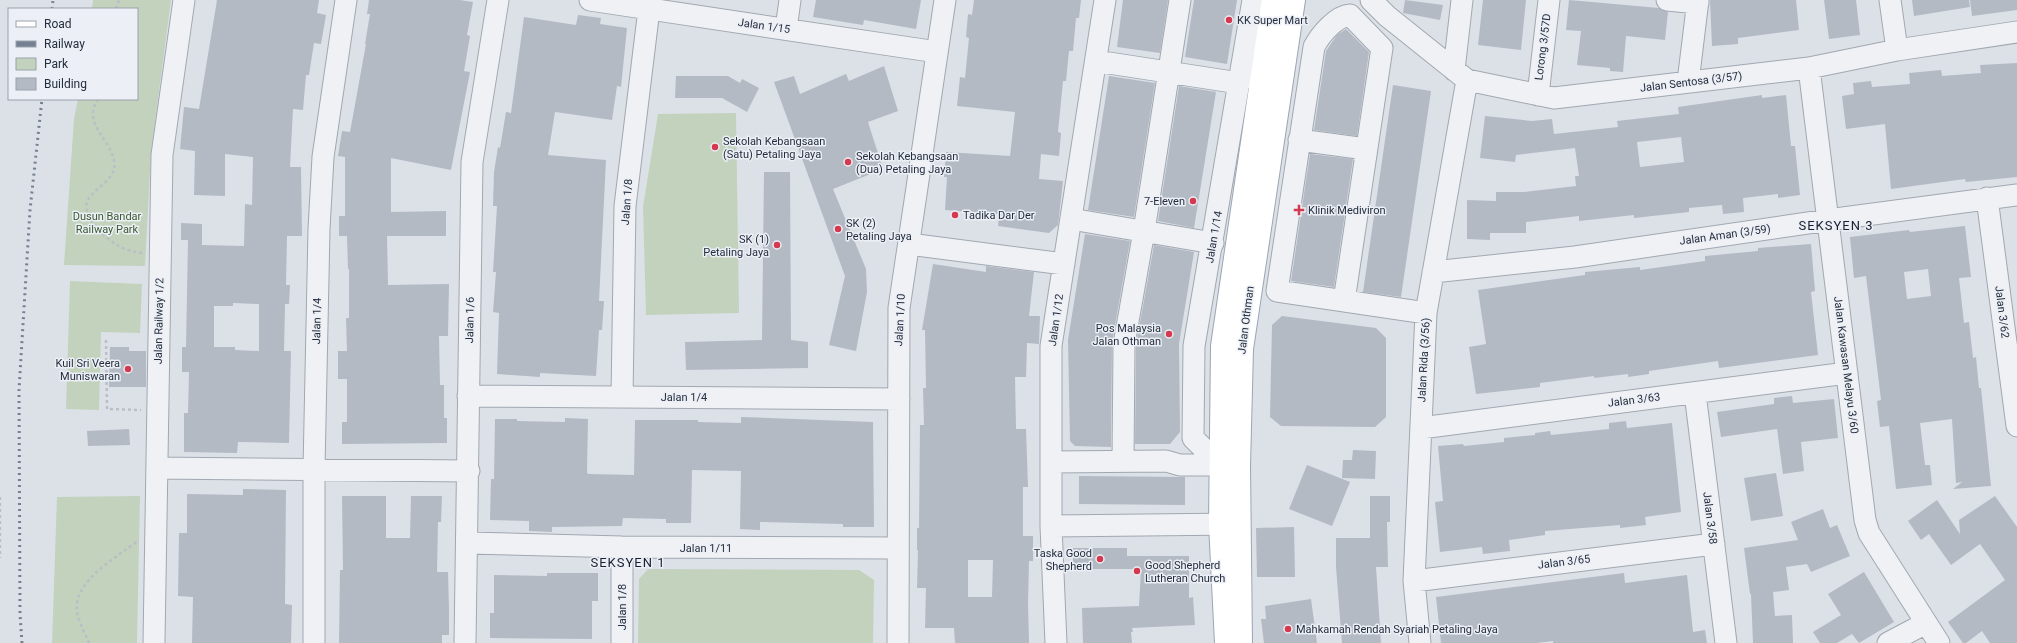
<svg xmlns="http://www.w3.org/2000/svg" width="2017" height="643" font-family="Roboto,sans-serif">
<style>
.green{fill:#c2d2bd}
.building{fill:#b3bac4;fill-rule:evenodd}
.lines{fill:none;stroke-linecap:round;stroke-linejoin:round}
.minor-casing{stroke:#a1a8b1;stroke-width:23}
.major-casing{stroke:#9ba5b4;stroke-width:24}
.path{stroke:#babec5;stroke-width:2.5;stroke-dasharray:3 3;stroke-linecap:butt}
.minor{stroke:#eff1f5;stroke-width:21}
.major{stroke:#fff;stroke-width:22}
.rail{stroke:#758092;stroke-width:3;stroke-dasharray:2 4;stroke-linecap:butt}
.poi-dot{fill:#d5394f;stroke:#eceff5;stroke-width:1.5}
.labels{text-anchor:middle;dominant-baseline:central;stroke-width:3;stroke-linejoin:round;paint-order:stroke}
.poi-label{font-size:11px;fill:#252e3e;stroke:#eceff5;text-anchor:start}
.street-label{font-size:11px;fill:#252e3e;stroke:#eceff5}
.park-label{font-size:11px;fill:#395b32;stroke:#eceff5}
.quarter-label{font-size:13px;letter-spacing:1px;fill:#181f2f;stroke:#eceff5}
</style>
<rect width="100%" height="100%" fill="#dce1e7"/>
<path class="green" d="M93 0H171L151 152 145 266 64 265 74 119 78 99H137V9H92Z
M736 113 739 313 646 315 643 207 658 114Z
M70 281 142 284 140 333 101 332 99 410 66 409Z
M140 496 137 643H52L57 497Z
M648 569 859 570 874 580 873 643H638L639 579Z"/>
<path class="building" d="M217 0H319L317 13 326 15 321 44 314 43 309 75H306L303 110 293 109 290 167H301L302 236H287L286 285H290L289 304H285L284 351H291L289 443 238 442 237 453 184 452V413H188L189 372H182V347H186L188 240H181V223L202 224V245L244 246 245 204 252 205 253 157 225 154V196L194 195 195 151 180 149 184 107 199 109ZM233 303 259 304V351L235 350V347H214V306H233Z
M369 0H460L473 2 467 35 470 36 464 71 470 72 451 170 391 158V212L446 211V236H387L388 285 449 284 448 336H439L440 385H444V418H447V443L342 444V422H347V379H338V351H347L346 318H349V269H348L347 236H339V216H345V157L338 156 342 131 350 132 366 44H365L370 14H367Z
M816 0H921L916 29 864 20 863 25 813 17Z
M974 0H1081L1079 18H1076L1073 51H1069L1066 81H1063L1058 132 1061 133 1059 156 1041 154 1039 179 1063 181 1058 225 1049 233 998 226 999 214 945 210 947 177H944L946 152 1010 156 1015 112 957 106 960 77 965 78 969 38 966 37 968 14 972 15Z
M1123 0H1168L1160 53 1117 47Z
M1194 0H1237L1227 64 1185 57Z
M1405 0 1443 5 1440 20 1403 13Z
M1483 0H1526L1521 50 1478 45Z
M1569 0 1659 8 1668 12 1665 40 1626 36 1623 72 1610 71V68L1577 65 1581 31 1566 30Z
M1710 0H1796L1799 30 1738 38V44L1712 46Z
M1824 0H1856L1860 35 1829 39Z
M1912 0H1969L1970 7 1914 16Z
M1970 0H2017V10L1972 16Z
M578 15 601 18 600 24 627 28 621 87 617 86 612 120 555 112 548 155 606 160 599 301H604L602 330H599L596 376 540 373V377L497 374 499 313 493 312 496 272H493L497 206H493L494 172 498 147 500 148 506 112 511 113 524 17 576 25Z
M1346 29 1369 52 1357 136 1314 130 1326 51 1337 35Z
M2017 63V177L1966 182 1965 179 1891 189 1885 124 1846 129 1842 96 1854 94 1853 83 1871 81 1872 87 1910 84 1909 73 1941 70 1942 76 1981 73 1980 65Z
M884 66 898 111 868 122 883 169 833 189 866 269 867 292 856 351 829 345 845 276 774 82 794 76 800 94 846 74 849 81Z
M676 76H728L740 83 742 79 759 88 747 112 722 98H675Z
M1109 76 1155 83 1134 217 1088 210Z
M1393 85 1431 91 1401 297 1363 292Z
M1179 86 1216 92 1194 228 1158 221Z
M1762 95V98L1786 95 1791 146H1795L1800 195 1778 198V194L1743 198 1744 212 1723 214 1722 205 1689 208V212L1634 218V215L1579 221V216L1526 222V233H1490V240L1467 239V200L1496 201V192H1523L1576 186 1575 176H1579L1575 148 1516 155 1515 162 1480 158 1485 116 1532 121 1552 119 1554 134 1618 127 1617 121 1679 114 1678 107ZM1681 137 1684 162 1640 167 1637 142Z
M1310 154 1353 159 1334 287 1291 281Z
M764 172H790L791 340 808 342V368L686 370 685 342 762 340Z
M1965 226 1971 277 1959 278 1964 323 1969 322 1973 358 1976 357 1979 388H1981L1991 486 1953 489 1962 482 1956 483 1952 419 1920 423 1925 465H1930L1932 485 1896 489 1889 426 1880 427 1877 401 1881 400 1866 276 1854 278 1850 237 1909 230 1910 232ZM1928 269 1931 296 1907 299 1904 272Z
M1085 234 1130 241 1112 342 1111 447 1075 446 1070 441 1068 340Z
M1811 244 1815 291 1811 292 1818 355 1719 368 1718 361 1649 371V374L1628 377V374L1594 378V376L1540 383V387L1476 394 1469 347 1486 344 1478 290 1585 275V272L1640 267V270L1705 261V256L1758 251V248Z
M1154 245 1194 252 1179 344 1180 432 1170 444H1135L1136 345Z
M933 264 986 272V266L1034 272 1029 316H1040L1039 344 1027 343 1026 377H1015L1016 429H1026L1028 487H1023V536H1033V561H1029L1028 603 1029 643H955L954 628H925L926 588H917L918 550H917V528H919L920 425H924L923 388H926L925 330H922ZM968 560H993L992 597H968Z
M1282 316 1376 328 1386 338V417L1375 427 1281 426 1270 417 1272 325Z
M110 347H129V351H146V387H109Z
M1792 396 1793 403 1834 399 1838 438 1801 442 1804 471 1783 474 1777 429 1721 437 1717 412 1774 404V398Z
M741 417 873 422 874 527H843V524L760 522V530L740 529 741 471 692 470 691 523H666V519L623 518 622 526 552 527V532L529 531V521L490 520 491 479H494L495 419H517V421L565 422V418L588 419 587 473 589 474 634 475 635 420H698V422L741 423Z
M1626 421 1627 428 1672 423 1681 512 1645 517 1646 525 1620 528V525L1545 531V535L1509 540 1510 551 1483 554 1482 547 1440 552 1435 502 1443 501 1438 446 1463 444 1464 446 1504 442V438L1535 435V433L1550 431 1551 435 1609 429V423Z
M129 429 130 445 88 446 87 431Z
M1353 450 1376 451 1375 479 1342 478 1343 460H1352Z
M1307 465 1350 482 1332 526 1289 509Z
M1776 473 1783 516 1751 521 1744 478Z
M1079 476 1185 477V505L1079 504Z
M243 489 286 490 285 604 292 605 291 643H192L193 597 178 596 179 533H187V494L243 495Z
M342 496H386V538H410L411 496H442L441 522H438L437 572H448L449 609V635H442V643H339L340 570H343Z
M1370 496H1390V522H1387L1388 567H1376L1381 643H1342L1336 567V538H1370Z
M1995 496 2017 527V643H1990L1982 631 1966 643H1963L1948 622 2005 580 1980 544 1951 565 1929 534 1921 540 1908 521 1937 500 1960 534 1959 520Z
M1823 509 1830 528 1837 525 1850 556 1811 572 1807 564 1786 567 1789 590 1773 592 1775 616 1792 615 1793 643H1753L1751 594H1750L1744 548 1798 540 1791 522Z
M1294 527 1295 577H1257L1256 528Z
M1073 548H1127V556H1189V598L1193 597 1195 625 1132 628 1133 632H1131L1132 643H1083L1082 608 1139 606 1141 569H1073Z
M1864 572 1894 622 1859 643 1852 634 1837 643H1820L1813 632 1841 615 1828 594Z
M547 573H598V601H592V639L490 638V613H494V575L547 576Z
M1624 573 1625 583 1687 575 1693 632 1705 630 1707 643H1553V641L1537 643H1441L1436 597Z
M1311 599 1317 643H1264L1261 619H1266L1265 606Z"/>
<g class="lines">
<defs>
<path id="minor" d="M590 0 937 52
M1371 0 1387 16 1467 80 1554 98 1809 68 1897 50 2017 32
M1667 0 1698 3
M1890 0 1897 50
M786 29 790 0
M1096 61 1239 83 1249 74
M1809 68 1865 520 1869 533 1939 643
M1454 70 1462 0
M1688 82 1698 0
M1538 95 1549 0
M1299 140 1366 149
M1987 198 2017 426
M1071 219 1213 243
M909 244 1064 264
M1433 272 1575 257 1828 220 2017 195
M1344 301 1382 48 1350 15C1336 16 1320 35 1314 47L1277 291 1426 313
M1695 393 1726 643
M468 396 899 399
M622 397 625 206 649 9
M1421 428 1847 373
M1123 461 1124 344 1144 231 1180 0
M1051 462 1166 461 1180 465H1220
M1220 465 1193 438 1194 346 1253 0
M157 468 469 471
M1051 526 1237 524
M467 543 622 547 898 548
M1414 581 1714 544
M154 643 162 155 184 0
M314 643V469L319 229 323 157 346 0
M465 643 472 162 498 0
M622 643V547
M898 643 899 308 945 0
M1056 643 1051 526V346L1105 0
M1420 643 1414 581 1426 313 1467 80
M1888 643 1926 623"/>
<path id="major" d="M1226 643 1220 524 1222 346 1273 0
M1241 643 1239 466 1242 349 1294 0"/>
</defs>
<use href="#minor" class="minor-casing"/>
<use href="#major" class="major-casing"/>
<path class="path" d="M116 9 119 0
M98 99C82 124 109 137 114 160 118 181 94 186 87 202 82 216 106 239 117 245 125 250 134 252 143 253
M106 340 107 409 141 410
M0 497V558
M89 643C85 633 78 621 77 611 73 581 117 557 138 541"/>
<use href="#minor" class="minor"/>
<use href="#major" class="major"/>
<path class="rail" d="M52 9 53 0
M22 643 20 614 19 390 30 210 42 99"/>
</g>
<g class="poi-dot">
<circle cx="1229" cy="20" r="4"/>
<circle cx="715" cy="147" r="4"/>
<circle cx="848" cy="162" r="4"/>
<circle cx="1193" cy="201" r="4"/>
<path d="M1297 204h4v4h4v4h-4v4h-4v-4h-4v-4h4z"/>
<circle cx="955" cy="215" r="4"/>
<circle cx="838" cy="229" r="4"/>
<circle cx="777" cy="245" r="4"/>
<circle cx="1169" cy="334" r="4"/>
<circle cx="128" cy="369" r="4"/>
<circle cx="1100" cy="559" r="4"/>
<circle cx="1137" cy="571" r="4"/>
<circle cx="1288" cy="629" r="4"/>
</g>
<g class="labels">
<g class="poi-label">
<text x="1237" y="20">KK Super Mart</text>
<text x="723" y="141">Sekolah Kebangsaan<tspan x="723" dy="13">(Satu) Petaling Jaya</tspan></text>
<text x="856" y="156">Sekolah Kebangsaan<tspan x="856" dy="13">(Dua) Petaling Jaya</tspan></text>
<text x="1185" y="201" text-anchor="end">7-Eleven</text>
<text x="1308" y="210">Klinik Mediviron</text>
<text x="963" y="215">Tadika Dar Der</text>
<text x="846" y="223">SK (2)<tspan x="846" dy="13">Petaling Jaya</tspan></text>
<text x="769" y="239" text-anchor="end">SK (1)<tspan x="769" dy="13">Petaling Jaya</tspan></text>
<text x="1161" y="328" text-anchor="end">Pos Malaysia<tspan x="1161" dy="13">Jalan Othman</tspan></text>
<text x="120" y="363" text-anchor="end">Kuil Sri Veera<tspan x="120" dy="13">Muniswaran</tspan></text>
<text x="1092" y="553" text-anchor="end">Taska Good<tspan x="1092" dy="13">Shepherd</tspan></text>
<text x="1145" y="565">Good Shepherd<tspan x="1145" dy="13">Lutheran Church</tspan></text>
<text x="1296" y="629">Mahkamah Rendah Syariah Petaling Jaya</text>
</g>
<g class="street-label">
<text transform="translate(764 26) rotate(8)">Jalan 1/15</text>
<text transform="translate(1543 47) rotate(-83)">Lorong 3/57D</text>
<text transform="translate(1691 82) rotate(-7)">Jalan Sentosa (3/57)</text>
<text transform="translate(627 202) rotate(-86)">Jalan 1/8</text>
<text transform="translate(1725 235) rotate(-8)">Jalan Aman (3/59)</text>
<text transform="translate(1214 237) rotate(-80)">Jalan 1/14</text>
<text transform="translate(2002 312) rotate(83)">Jalan 3/62</text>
<text transform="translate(470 320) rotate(-89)">Jalan 1/6</text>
<text transform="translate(900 320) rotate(-87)">Jalan 1/10</text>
<text transform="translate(1056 320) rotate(-82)">Jalan 1/12</text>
<text transform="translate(1246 320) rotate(-83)">Jalan Othman</text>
<text transform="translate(159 321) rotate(-89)">Jalan Railway 1/2</text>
<text transform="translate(317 321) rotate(-89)">Jalan 1/4</text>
<text transform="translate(1424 360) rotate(-87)">Jalan Rida (3/56)</text>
<text transform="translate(1846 365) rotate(83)">Jalan Kawasan Melayu 3/60</text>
<text x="684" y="397">Jalan 1/4</text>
<text transform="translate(1634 400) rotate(-7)">Jalan 3/63</text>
<text transform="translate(1710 518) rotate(83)">Jalan 3/58</text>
<text x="706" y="548">Jalan 1/11</text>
<text transform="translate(1564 562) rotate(-7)">Jalan 3/65</text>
<text transform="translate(622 607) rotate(-90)">Jalan 1/8</text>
</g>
<g class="park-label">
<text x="107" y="216">Dusun Bandar<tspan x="107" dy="13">Railway Park</tspan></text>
</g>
<g class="quarter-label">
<text x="1836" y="225">SEKSYEN 3</text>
<text x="628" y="562">SEKSYEN 1</text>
</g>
</g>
<rect x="8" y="8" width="130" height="92" fill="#eceff5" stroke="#9ca2ac"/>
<rect x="16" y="21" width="20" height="6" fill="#ffffff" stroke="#9ca2ac"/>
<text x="44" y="28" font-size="12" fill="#252e3e">Road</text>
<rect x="16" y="41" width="20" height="6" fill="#758092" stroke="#9ca2ac"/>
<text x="44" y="48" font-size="12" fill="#252e3e">Railway</text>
<rect x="16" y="58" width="20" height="12" fill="#c2d2bd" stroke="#9ca2ac"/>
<text x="44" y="68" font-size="12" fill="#252e3e">Park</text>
<rect x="16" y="78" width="20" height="12" fill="#b3bac4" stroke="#9ca2ac"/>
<text x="44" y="88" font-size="12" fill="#252e3e">Building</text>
</svg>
